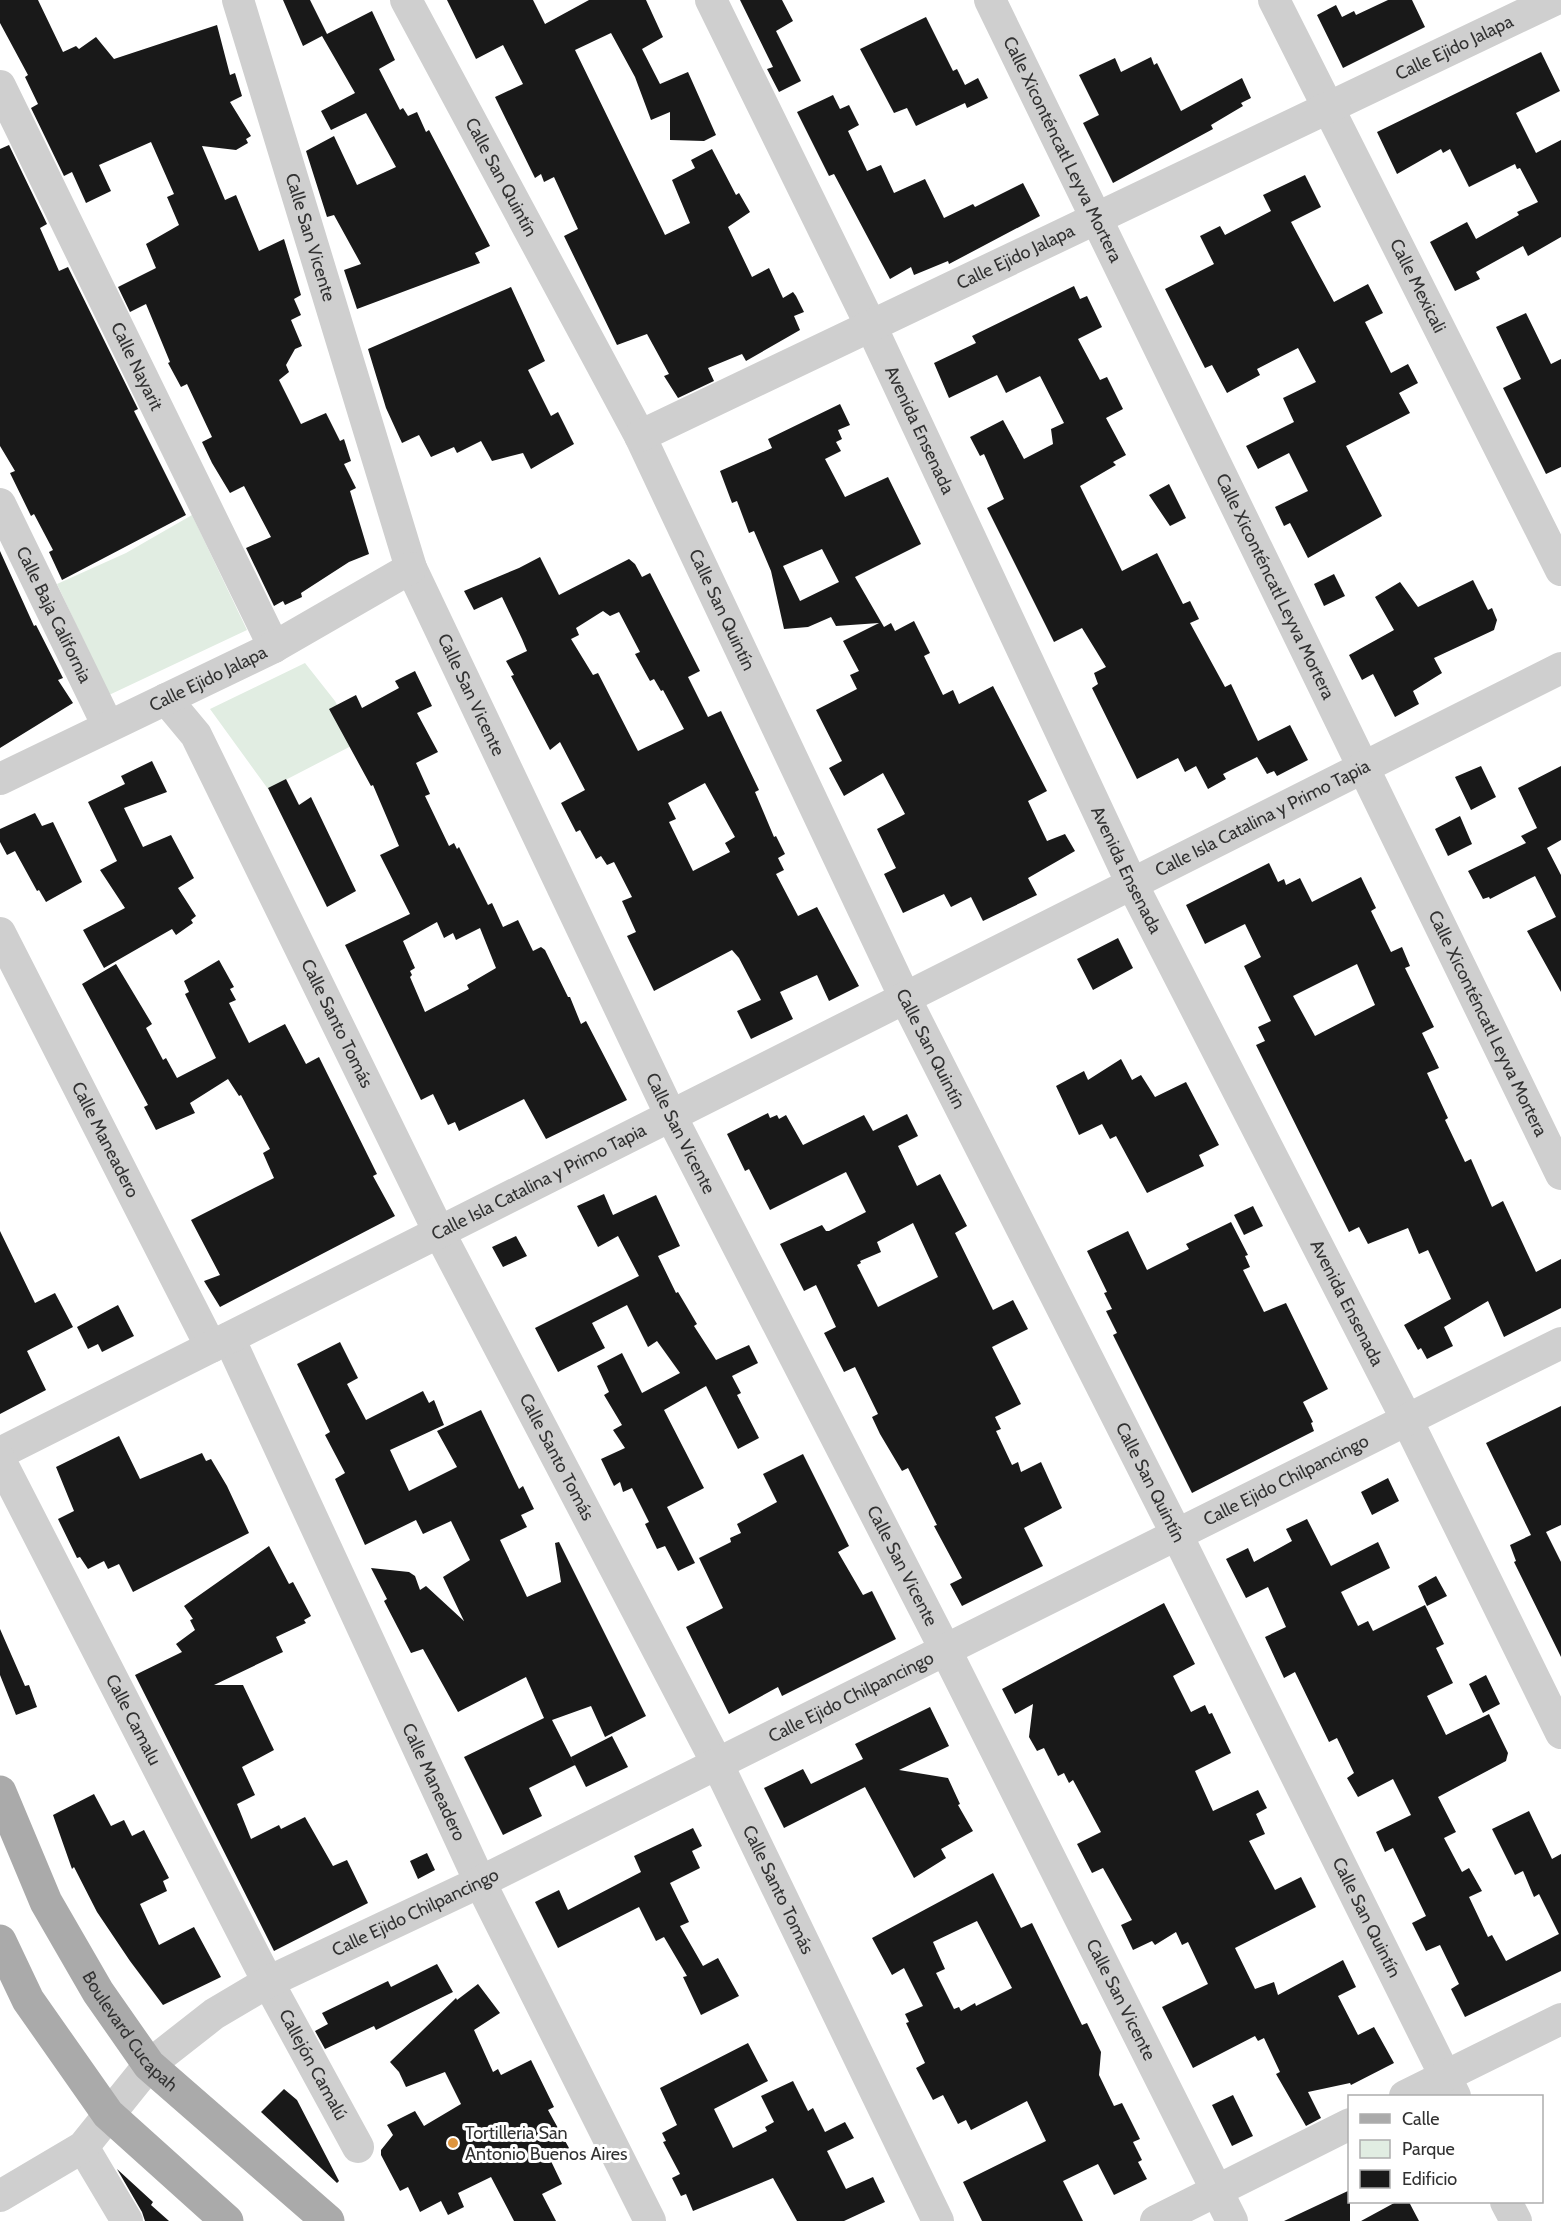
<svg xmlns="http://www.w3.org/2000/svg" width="1561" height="2221" font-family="Cabin,sans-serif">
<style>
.green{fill:#e1ede2}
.building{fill:#191919;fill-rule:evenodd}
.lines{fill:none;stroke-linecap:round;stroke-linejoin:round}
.minor{stroke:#cfcfcf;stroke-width:32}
.major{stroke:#aaa;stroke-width:33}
.poi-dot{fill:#de953f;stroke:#fff;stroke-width:2}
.labels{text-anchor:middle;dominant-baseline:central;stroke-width:6;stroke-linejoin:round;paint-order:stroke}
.street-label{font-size:18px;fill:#323232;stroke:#fff}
.poi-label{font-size:18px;fill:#323232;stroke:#fff;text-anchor:start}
</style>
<rect width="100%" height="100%" fill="#fff"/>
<path class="green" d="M192 515 247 630 109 695 57 584 126 553Z
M305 663 335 701 357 743 268 789 210 709Z"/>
<path class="building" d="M0 0H38L63 52 76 46 79 49 96 37 114 59 217 25 230 75 235 73 242 96 230 102 251 136 246 139 248 143 236 150 202 146 225 200 236 195 259 251 284 239 301 295 294 299 301 315 291 320 302 346 295 349 286 365 289 372 279 380 301 424 326 413 340 441 344 439 351 461 344 464 356 488 350 491 369 554 349 562 301 593 302 597 285 605 283 601 274 606 246 548 271 537 244 486 230 493 212 463 202 442 212 437 187 384 181 387 168 363 170 362 146 304 130 312 118 287 156 268 146 244 179 225 167 197 174 194 151 142 99 165 111 191 86 203 72 172 64 176 31 108 38 104 25 77 28 75 0 23Z
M283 0H310L327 34 372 11 395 60 379 69 400 110 403 108 408 116 417 112 426 132 429 130 490 246 475 253 480 263 357 309 344 270 361 264 334 215 327 217 306 151 334 136 357 185 396 167 366 113 331 130 321 111 355 93 322 36 303 46Z
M447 0H533L545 24 589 0H646L663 37 642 49 660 84 688 72 716 135 704 141 670 140V112L651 120 635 77 611 33 575 50 665 235 690 223 672 180 695 168 691 160 712 149 736 195 739 193 750 212 728 227 752 277 769 268 783 298 793 292 796 296 804 312 794 316 800 330 746 361 742 354 708 368 714 381 678 398 664 376 669 374 647 334 617 345 564 236 578 229 554 177 544 182 541 174 535 178 495 97 523 84 503 45 476 59Z
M740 0H782L793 21 776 31 801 81 779 92 767 69 773 67Z
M1388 0H1412L1425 27 1343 68 1317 15 1336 5 1342 17 1354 11 1356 15Z
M926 17 953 71 957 69 965 85 978 78 988 98 967 108 965 103 916 126 907 108 894 113 860 49Z
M1541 52 1560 91 1516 113 1536 153 1561 140V237L1528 256 1523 246 1476 272 1480 279 1455 291 1430 242 1467 222 1476 239 1519 215 1517 212 1538 202 1520 168 1517 169 1515 164 1469 187 1450 149 1443 153 1441 149 1397 174 1377 132Z
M1151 57 1154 65 1157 63 1181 111 1242 78 1251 98 1241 103 1243 106 1211 125 1213 129 1113 183 1083 123 1099 115 1079 75 1115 58 1121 72Z
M833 95 840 109 849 105 859 125 848 131 867 171 881 165 894 193 925 179 944 218 973 204 975 207 1023 183 1040 216 949 264 948 261 914 275 911 267 890 279 834 174 829 176 797 112Z
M9 145 47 224 40 228 59 271 68 267 138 409 134 411 186 515 62 580 49 552 53 550 34 514 31 516 10 473 15 471 0 446V149Z
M1305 175 1321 207 1291 222 1316 269 1334 302 1368 284 1383 313 1365 322 1391 373 1408 364 1418 383 1399 393 1410 413 1346 446 1382 516 1308 558 1290 523 1284 526 1275 507 1308 491 1289 453 1258 469 1246 446 1294 422 1283 398 1316 382 1298 348 1257 369 1260 375 1227 393 1212 365 1205 368 1165 289 1214 264 1200 236 1220 226 1225 235 1271 211 1263 195Z
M1074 286 1080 299 1087 296 1102 327 1078 339 1100 380 1107 377 1123 409 1106 418 1126 455 1113 462 1116 465 1080 486 1122 571 1157 553 1183 604 1190 601 1199 619 1190 623 1225 687 1231 684 1258 741 1290 725 1308 760 1277 776 1274 771 1267 774 1257 757 1223 774 1226 779 1208 789 1196 766 1185 772 1178 758 1137 779 1092 688 1098 684 1094 673 1106 667 1082 628 1054 642 987 508 1004 499 984 454 980 456 970 437 1003 420 1024 459 1053 444 1051 429 1064 423 1040 376 1006 393 997 375 949 398 934 363 976 343 972 336Z
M511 287 545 361 528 370 551 416 558 412 574 444 531 469 523 453 492 461 481 441 457 453 454 447 431 457 419 435 402 443 386 408 368 349Z
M1526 313 1551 364 1561 359V467L1546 474 1503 388 1521 379 1496 327Z
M840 404 850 425 838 430 842 439 836 442 841 451 825 459 845 497 888 477 921 544 855 577 884 627 891 623 895 631 914 621 930 653 924 656 943 695 953 690 959 704 993 686 1047 791 1028 801 1047 841 1065 834 1075 851 1028 878 1037 895 983 921 971 897 951 907 944 894 903 913 884 874 896 868 877 829 905 814 883 773 844 796 829 768 842 761 816 710 857 689 850 675 859 671 843 641 879 623 836 626 831 617 808 627 784 629 771 571 754 531 749 533 737 501 732 503 720 471 772 448 768 439ZM822 549 839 582 800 601 783 566Z
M1169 484 1186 518 1170 526 1149 495Z
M0 551 34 626 36 625 63 678 58 680 73 703 0 748Z
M540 557 559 595 629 559 635 564 642 577 650 573 700 671 688 677 708 717 721 711 759 790 755 792 774 837 776 836 785 854 778 858 784 870 776 874 798 916 817 907 859 986 829 1001 817 975 780 992 793 1019 751 1039 737 1011 761 1000 739 958 732 950 654 991 627 936 636 932 622 901 632 897 614 862 607 865 601 856 596 859 580 830 576 832 561 803 585 790 560 742 550 750 511 676 514 675 506 661 527 651 522 639 502 597 474 610 464 591 519 568ZM603 611 610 616 619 612 640 652 635 654 650 681 654 679 661 691 663 690 684 729 638 751 598 673 593 675 571 639 579 635 576 628ZM705 783 735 837 725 843 730 852 693 871 669 822 676 819 668 803Z
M1334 574 1345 596 1324 606 1314 584Z
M1473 580 1488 610 1492 608 1497 620 1494 630 1434 658 1442 673 1413 691 1419 704 1395 717 1373 674 1362 680 1349 655 1394 630 1375 597 1400 582 1418 607Z
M415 671 432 706 417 713 438 752 416 763 430 794 425 796 449 846 454 843 457 849 459 847 488 905 492 903 503 927 518 920 533 951 541 947 545 950 568 997H570L581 1024 586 1021 627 1100 546 1139 524 1099 459 1131 455 1122 448 1125 433 1094 421 1100 345 945 410 914 380 855 399 846 373 785 371 786 329 709 356 695 362 708 399 688 395 681ZM437 922 444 938 453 933 456 940 480 928 496 968 467 985 469 989 425 1012 410 977 412 975 410 971 415 968 403 941Z
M152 761 167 792 124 808 143 847 171 835 194 878 178 888 196 916 191 920 193 923 176 935 172 929 104 968 83 930 125 908 100 870 117 861 88 802 125 784 121 776Z
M1481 766 1496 797 1471 810 1455 777Z
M1561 766V840L1547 848 1561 875V992L1527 931 1556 917 1535 876 1490 899 1489 897 1483 899 1468 871 1526 843 1521 836 1537 828 1518 788Z
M286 779 299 805 311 797 356 891 327 907 268 788Z
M35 813 42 826 53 822 82 882 46 902 39 890 37 891 15 851 7 855 0 842V829Z
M1460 816 1472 844 1448 856 1435 829Z
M1269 863 1278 882 1284 879 1286 885 1300 878 1312 902 1361 877 1376 908 1371 911 1391 952 1402 947 1410 966 1405 968 1434 1027 1422 1033 1439 1068 1427 1073 1448 1118 1445 1120 1465 1162 1471 1159 1492 1207 1503 1201 1536 1272 1561 1259V1308L1504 1337 1488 1301 1444 1327 1453 1346 1427 1359 1421 1348 1418 1350 1404 1325 1451 1299 1428 1250 1419 1254 1408 1228 1368 1244 1359 1227 1349 1232 1256 1045 1265 1041 1258 1027 1271 1021 1244 966 1261 957 1245 924 1205 944 1186 905ZM1357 964 1375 1005 1315 1036 1293 996Z
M1118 938 1133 968 1093 990 1077 959Z
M219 960 234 987 230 989 236 1000 229 1003 249 1043 285 1024 306 1064 319 1057 377 1174 373 1176 395 1216 220 1307 204 1281 220 1275 191 1220 274 1178 263 1153 270 1149 241 1095 239 1096 228 1079 190 1103 195 1113 156 1130 144 1107 148 1105 82 984 116 964 152 1024 146 1028 163 1060 166 1058 177 1078 216 1058 185 994 189 992 184 981Z
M1121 1059 1132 1080 1141 1075 1155 1097 1186 1082 1219 1145 1199 1155 1204 1166 1147 1193 1116 1136 1110 1139 1102 1124 1079 1135 1056 1086 1084 1071 1088 1080Z
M768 1113 770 1118 777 1115 779 1119 786 1115 803 1145 864 1115 873 1131 907 1114 918 1136 898 1146 917 1186 940 1174 967 1226 955 1233 993 1310 1013 1300 1028 1329 992 1347 1021 1404 995 1417 1001 1429 996 1431 1012 1465 1018 1462 1021 1472 1041 1462 1062 1508 1024 1528 1043 1566 962 1606 950 1584 962 1578 934 1526 937 1525 908 1468 902 1471 880 1434 872 1417 878 1414 855 1367 844 1372 824 1333 836 1327 816 1285 804 1291 780 1244 822 1225 826 1231H829L866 1212 846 1172 770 1210 749 1169 745 1171 727 1134ZM913 1223 938 1277 878 1307 857 1265 861 1263 860 1261 881 1252 877 1242Z
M604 1194 613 1215 656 1195 680 1246 658 1256 676 1293 678 1292 697 1324 694 1326 716 1360 749 1345 758 1363 732 1376 741 1393 737 1395 759 1438 738 1449 706 1386 664 1410 704 1488 667 1507 695 1563 678 1571 665 1546 657 1549 645 1524 649 1522 632 1488 623 1492 620 1482 614 1486 601 1459 625 1448 613 1430 622 1425 604 1395 609 1392 597 1366 622 1353 642 1393 680 1373 657 1341 648 1347 627 1305 592 1323 605 1348 558 1372 535 1328 639 1276 618 1236 598 1247 577 1206Z
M1253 1206 1263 1226 1244 1235 1234 1215Z
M1231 1222 1248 1255 1245 1256 1250 1267 1243 1270 1264 1312 1286 1303 1328 1389 1303 1402 1313 1422 1311 1423 1314 1431 1192 1493 1113 1335 1117 1333 1106 1311 1112 1309 1104 1293 1107 1292 1087 1251 1128 1231 1147 1270 1189 1249 1186 1244Z
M0 1231 35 1303 55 1293 73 1327 27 1351 46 1390 0 1414Z
M516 1236 527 1256 503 1267 492 1247Z
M118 1305 134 1336 102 1352 98 1344 88 1349 77 1327Z
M340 1342 358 1378 347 1384 366 1420 423 1391 429 1403 434 1400 444 1425 390 1450 409 1491 457 1467 437 1431 481 1410 519 1489 523 1486 534 1509 521 1515 527 1527 500 1540 527 1597 561 1582 555 1543 559 1542 646 1716 605 1737 591 1706 552 1720 575 1765 529 1788 542 1816 503 1835 464 1757 544 1718 526 1677 458 1712 423 1649 411 1653 384 1601 387 1599 371 1568 409 1572 415 1576 420 1590 426 1586 464 1621 443 1577 470 1560 451 1521 423 1534 416 1520 365 1545 335 1479 345 1473 325 1435 330 1432 297 1364Z
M1561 1406V1525L1546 1532 1561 1562V1657L1514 1562 1516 1561 1510 1545 1531 1535 1486 1443Z
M119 1436 140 1479 202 1453 206 1461 211 1459 227 1486 249 1533 133 1592 119 1564 108 1569 104 1561 88 1569 80 1557 77 1558 58 1519 74 1511 56 1467Z
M803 1454 849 1546 838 1552 863 1595 872 1591 896 1639 782 1696 778 1687 729 1714 686 1627 723 1608 699 1558 731 1542 730 1538 741 1533 737 1524 777 1502 763 1474Z
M1388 1478 1399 1501 1372 1515 1361 1492Z
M1307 1519 1331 1566 1378 1542 1390 1568 1341 1592 1358 1626 1368 1621 1373 1631 1425 1605 1444 1644 1436 1648 1453 1683 1427 1696 1446 1735 1489 1714 1508 1753 1506 1761 1438 1797 1456 1832 1444 1838 1462 1872 1469 1868 1482 1891 1469 1897 1488 1937 1492 1935 1506 1961 1559 1934 1539 1894 1534 1897 1523 1871 1515 1875 1492 1829 1529 1811 1552 1859 1561 1854V1971L1465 2017 1451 1989 1459 1984 1440 1945 1426 1951 1412 1923 1426 1916 1393 1848 1385 1852 1376 1832 1411 1815 1393 1779 1358 1797 1347 1778 1354 1773 1337 1738 1329 1742 1295 1672 1284 1678 1265 1637 1286 1627 1268 1587 1246 1598 1226 1559 1248 1548 1254 1562 1292 1541 1286 1529Z
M269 1546 289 1584 293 1582 311 1616 304 1620 306 1623 276 1637 283 1652 214 1685H243L274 1750 242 1767 255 1795 237 1804 251 1839 279 1825 281 1829 305 1817 333 1866 347 1860 368 1903 274 1951 135 1675 182 1652 176 1644 195 1630 190 1620 193 1619 184 1606Z
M1436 1576 1447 1596 1427 1606 1418 1586Z
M1164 1603 1195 1664 1173 1676 1191 1712 1205 1705 1209 1714 1212 1713 1231 1753 1195 1771 1213 1811 1258 1790 1267 1808 1256 1814 1265 1834 1249 1841 1275 1890 1301 1877 1316 1907 1235 1948 1255 1989 1274 1982 1278 1995 1343 1960 1356 1987 1338 1996 1358 2035 1374 2027 1394 2063 1351 2085 1350 2083 1308 2092 1321 2118 1306 2126 1276 2074 1280 2072 1264 2038 1258 2041 1255 2036 1193 2068 1162 2007 1208 1984 1188 1942 1182 1945 1176 1932 1155 1945 1152 1941 1133 1950 1121 1925 1132 1920 1103 1868 1092 1873 1077 1844 1101 1832 1073 1780 1069 1783 1064 1773 1058 1776 1044 1748 1037 1751 1029 1737 1033 1704 1015 1714 1002 1689Z
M0 1629 25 1686 29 1685 37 1707 16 1715 0 1675Z
M1486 1675 1500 1704 1483 1713 1469 1684Z
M930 1707 949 1746 899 1770 948 1778 960 1804 958 1805 973 1831 941 1849 946 1858 914 1878 865 1787 784 1828 764 1788 803 1769 811 1784 863 1759 855 1744Z
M612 1736 628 1767 586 1787 571 1757Z
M94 1794 111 1826 124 1820 132 1836 144 1830 169 1878 163 1881 167 1891 140 1904 159 1945 194 1927 221 1977 163 2005 130 1961 97 1912 74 1867 72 1869 53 1815Z
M693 1828 702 1846 692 1851 700 1868 670 1883 689 1922 680 1926 703 1966 718 1958 739 1996 701 2015 683 1977 687 1976 664 1937 656 1941 639 1907 558 1948 535 1902 559 1890 568 1910 641 1872 634 1856Z
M427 1853 435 1870 418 1879 410 1861Z
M993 1873 1021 1928 1032 1923 1082 2025 1087 2023 1101 2052 1099 2075 1114 2106 1122 2103 1140 2139 1133 2142 1142 2160 1138 2162 1147 2179 1114 2195 1098 2164 1063 2181 1083 2221H982L963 2182 1046 2141 1027 2101 971 2130 966 2120 958 2124 943 2095 933 2100 916 2068 925 2063 906 2023 909 2022 905 2014 923 2006 904 1968 892 1975 872 1938ZM977 1921 1012 1988 976 2006 975 2003 961 2011 959 2007 954 2009 936 1973 945 1969 933 1942Z
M437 1964 453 1992 376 2030 374 2026 325 2049 315 2031 328 2024 322 2013 388 1981 391 1987Z
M478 1984 500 2013 474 2030 493 2072 498 2069 501 2075 531 2060 554 2107 548 2110 569 2148 550 2159 562 2184 542 2194 556 2221H514L491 2177 458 2193 464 2207 448 2215 441 2201 420 2212 408 2187 400 2191 381 2155V2150L393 2135 387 2125 415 2111 424 2126 461 2104 445 2072 406 2087 399 2072 390 2062 456 1998 457 2000Z
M748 2043 768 2081 714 2109 733 2148 767 2131 765 2127 774 2122 761 2096 793 2081 808 2111 813 2108 825 2132 845 2122 854 2138 827 2151 846 2189 873 2177 885 2202 844 2221H797L773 2178 693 2211 686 2194 681 2196 672 2178 680 2174 663 2142 666 2141 662 2133 677 2125 660 2088Z
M284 2089 297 2100 339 2181 337 2183 261 2112Z
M1233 2095 1253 2136 1232 2146 1212 2105Z
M117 2169 153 2202 151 2205 169 2221H145L142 2212Z
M1350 2190V2221H1284Z
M1396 2202H1409L1419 2221H1361Z"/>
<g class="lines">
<g class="minor">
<path id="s1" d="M238 0 411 568 671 1116 946 1651 1232 2221"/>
<path id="s2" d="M406 0 640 436 905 998 1177 1535 1455 2096"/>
<path id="s3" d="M711 0 871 326 1132 884 1407 1420 1561 1733"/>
<path id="s4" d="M990 0 1561 1174"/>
<path id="s5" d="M1274 0 1561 570"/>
<path id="s6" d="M0 86 274 647"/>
<path id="s7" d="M640 436 1554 0"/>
<path id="s8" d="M0 504 108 726"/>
<path id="s9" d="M166 699 196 735 439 1232 717 1763 938 2221"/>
<path id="s10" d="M0 779 274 647 411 568"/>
<path id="s11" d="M0 933 211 1347"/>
<path id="s12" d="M229 1338 480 1882 650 2221"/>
<path id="s13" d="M0 1453 1561 668"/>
<path id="s14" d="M0 1460 268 1982 358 2147"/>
<path d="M1405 2096 1561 2019"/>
<path d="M83 2147 127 2221"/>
<path id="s15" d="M0 2196 83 2147 149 2065 214 2014 268 1982 480 1882 1561 1343"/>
<path d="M1506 2202 1516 2221"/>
<path d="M1156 2221 1350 2124"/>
</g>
<g class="major">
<path id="s16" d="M0 1792 46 1902 98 1992 149 2065 328 2221"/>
<path d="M0 1941 28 2000 108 2114 227 2221"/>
</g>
</g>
<circle class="poi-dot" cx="453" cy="2143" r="6"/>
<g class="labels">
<g class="street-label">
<text stroke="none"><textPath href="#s7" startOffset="902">Calle Ejido Jalapa</textPath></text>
<text stroke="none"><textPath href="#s4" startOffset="166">Calle Xiconténcatl Leyva Mortera</textPath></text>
<text stroke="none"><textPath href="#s2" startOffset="201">Calle San Quintín</textPath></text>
<text stroke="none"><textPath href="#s1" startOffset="248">Calle San Vicente</textPath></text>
<text stroke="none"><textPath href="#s7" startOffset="416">Calle Ejido Jalapa</textPath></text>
<text stroke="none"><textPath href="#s5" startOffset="320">Calle Mexicali</textPath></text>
<text stroke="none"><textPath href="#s6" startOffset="312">Calle Nayarit</textPath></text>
<text stroke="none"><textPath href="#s3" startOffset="478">Avenida Ensenada</textPath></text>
<text stroke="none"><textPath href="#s4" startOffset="652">Calle Xiconténcatl Leyva Mortera</textPath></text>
<text stroke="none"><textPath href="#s2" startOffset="687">Calle San Quintín</textPath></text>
<text stroke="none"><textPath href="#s8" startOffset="123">Calle Baja California</textPath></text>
<text stroke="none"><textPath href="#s10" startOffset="231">Calle Ejido Jalapa</textPath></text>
<text stroke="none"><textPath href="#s1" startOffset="734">Calle San Vicente</textPath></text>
<text stroke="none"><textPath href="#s13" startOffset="1413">Calle Isla Catalina y Primo Tapia</textPath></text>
<text stroke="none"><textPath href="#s3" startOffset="964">Avenida Ensenada</textPath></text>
<text stroke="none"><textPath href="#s9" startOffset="368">Calle Santo Tomás</textPath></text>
<text stroke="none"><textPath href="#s4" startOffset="1138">Calle Xiconténcatl Leyva Mortera</textPath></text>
<text stroke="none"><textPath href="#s2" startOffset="1173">Calle San Quintín</textPath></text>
<text stroke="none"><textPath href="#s1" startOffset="1220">Calle San Vicente</textPath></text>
<text stroke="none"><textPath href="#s11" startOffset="232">Calle Maneadero</textPath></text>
<text stroke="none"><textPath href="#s13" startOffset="603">Calle Isla Catalina y Primo Tapia</textPath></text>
<text stroke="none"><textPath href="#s3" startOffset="1450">Avenida Ensenada</textPath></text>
<text stroke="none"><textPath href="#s9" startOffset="854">Calle Santo Tomás</textPath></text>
<text stroke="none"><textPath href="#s15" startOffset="1482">Calle Ejido Chilpancingo</textPath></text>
<text stroke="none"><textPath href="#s2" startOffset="1659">Calle San Quintín</textPath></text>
<text stroke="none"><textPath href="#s1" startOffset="1706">Calle San Vicente</textPath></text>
<text stroke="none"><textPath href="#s15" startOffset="996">Calle Ejido Chilpancingo</textPath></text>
<text stroke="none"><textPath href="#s14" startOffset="292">Calle Camalu</textPath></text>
<text stroke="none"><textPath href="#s12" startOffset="489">Calle Maneadero</textPath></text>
<text stroke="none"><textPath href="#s9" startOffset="1340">Calle Santo Tomás</textPath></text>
<text stroke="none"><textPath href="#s15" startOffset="510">Calle Ejido Chilpancingo</textPath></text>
<text stroke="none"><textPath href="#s2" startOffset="2145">Calle San Quintín</textPath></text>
<text stroke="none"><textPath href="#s1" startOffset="2192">Calle San Vicente</textPath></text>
<text stroke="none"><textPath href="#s16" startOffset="274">Boulevard Cucapah</textPath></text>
<text stroke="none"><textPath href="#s14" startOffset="681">Callejón Camalú</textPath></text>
</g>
<g class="poi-label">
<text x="465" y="2133">Tortilleria San<tspan x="465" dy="21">Antonio Buenos Aires</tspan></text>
</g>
</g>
<rect x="1348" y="2095" width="195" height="108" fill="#ffffff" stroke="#adadad" stroke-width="1.5"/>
<rect x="1360" y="2114" width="30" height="9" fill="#aaaaaa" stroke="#adadad" stroke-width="1.5"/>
<text x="1402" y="2125" font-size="18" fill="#323232">Calle</text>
<rect x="1360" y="2140" width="30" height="18" fill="#e1ede2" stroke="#adadad" stroke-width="1.5"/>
<text x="1402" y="2155" font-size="18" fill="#323232">Parque</text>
<rect x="1360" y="2170" width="30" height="18" fill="#191919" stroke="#adadad" stroke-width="1.5"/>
<text x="1402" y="2185" font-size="18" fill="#323232">Edificio</text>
</svg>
